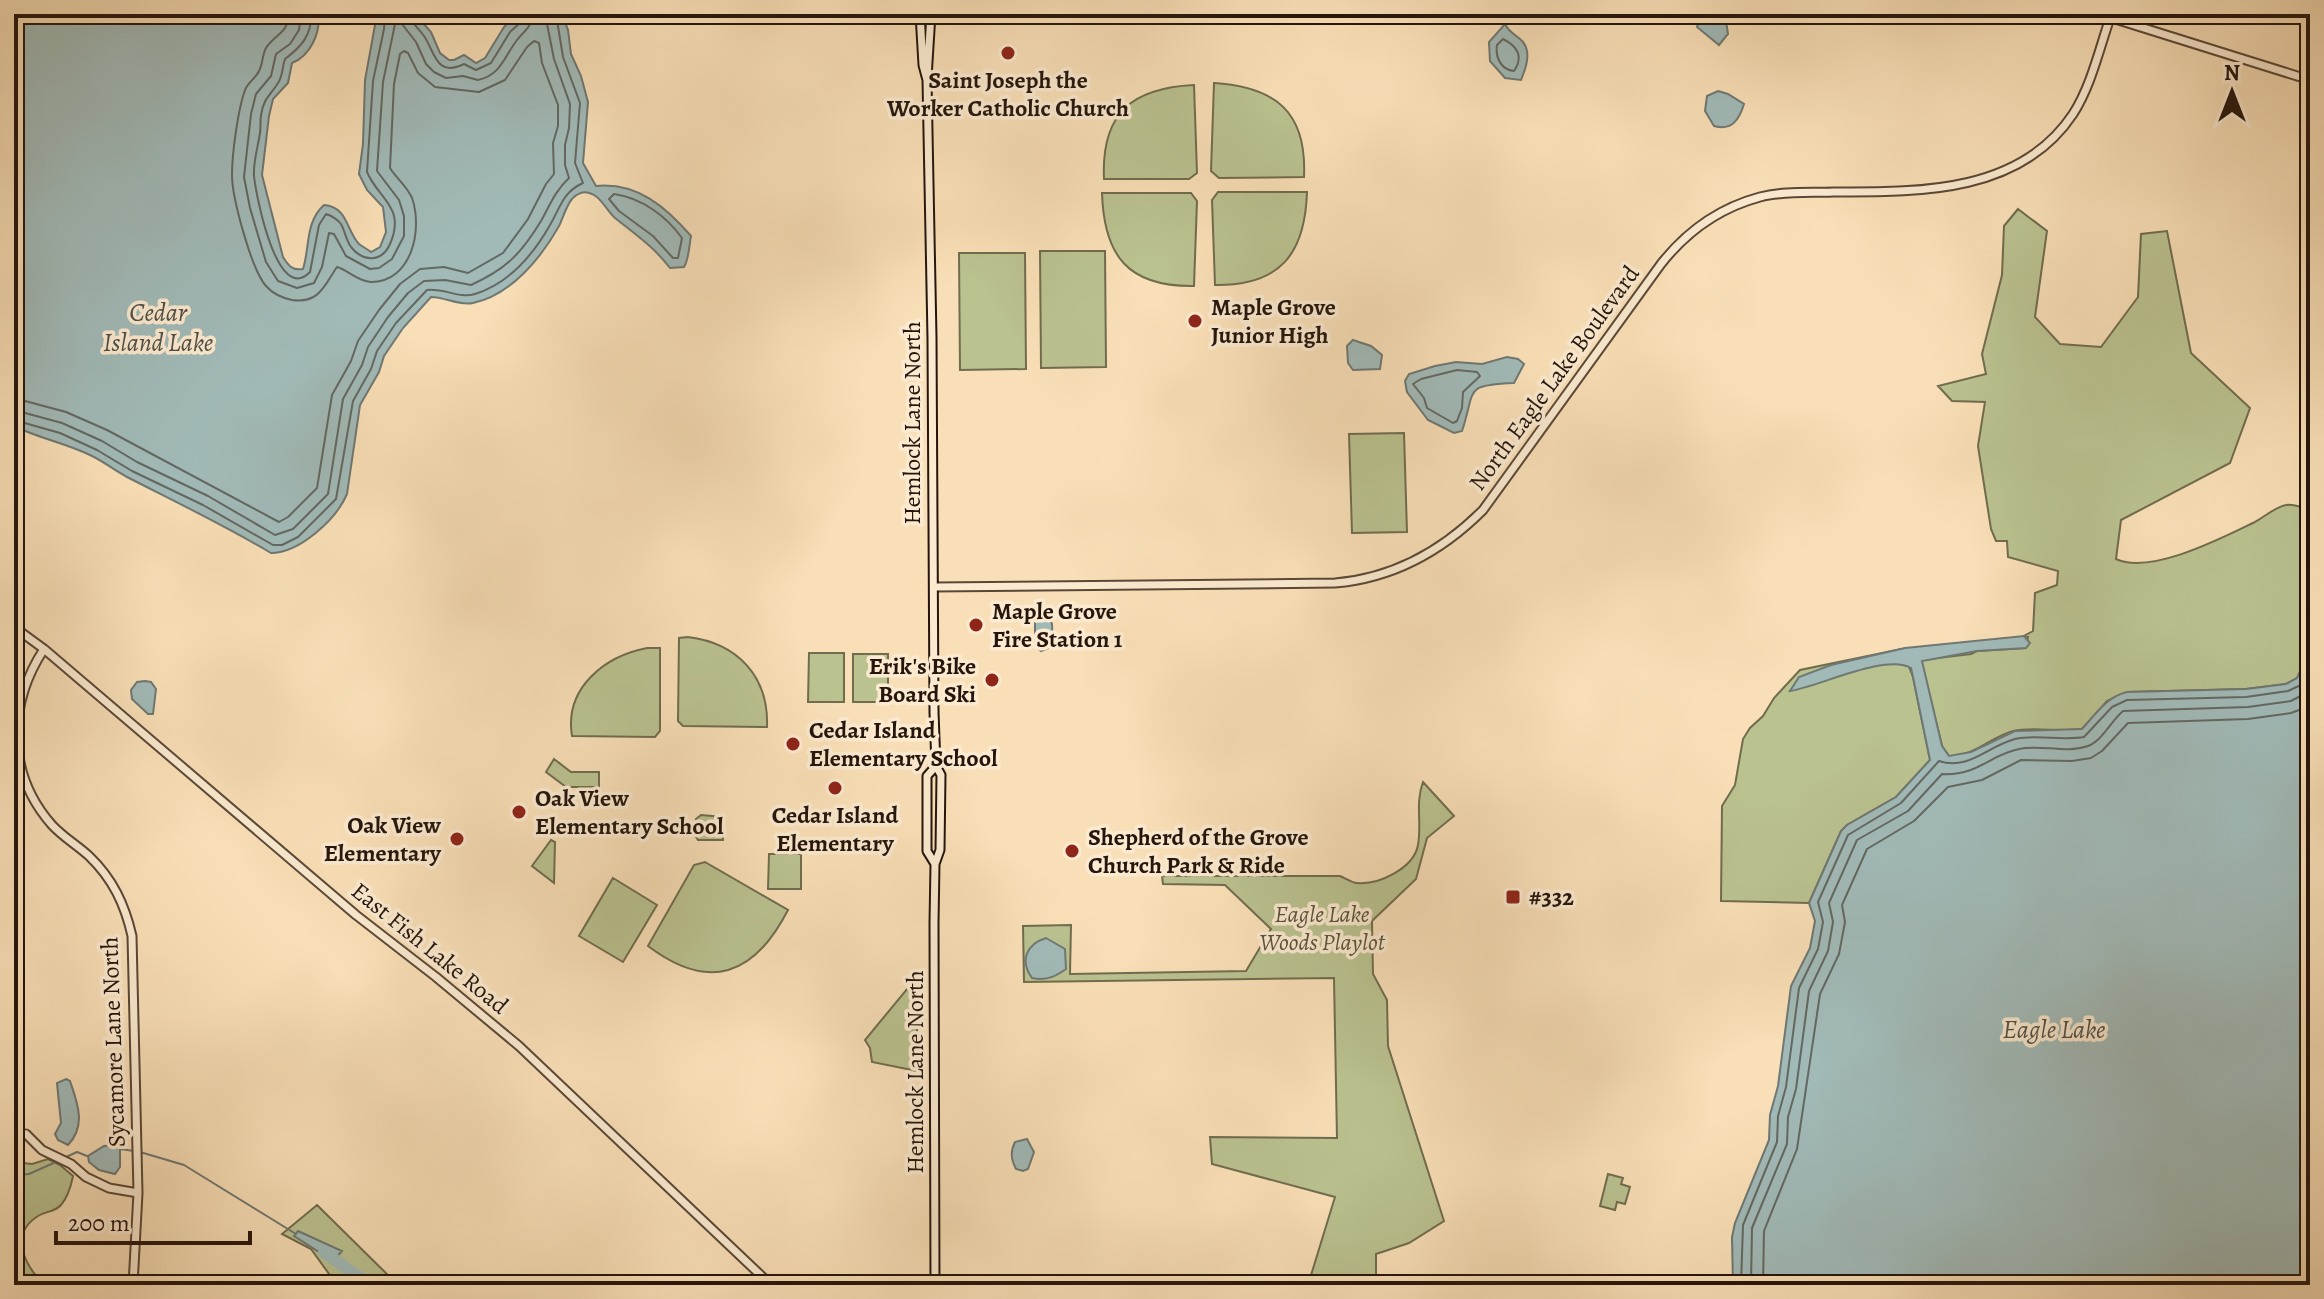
<svg xmlns="http://www.w3.org/2000/svg" width="2324" height="1299" font-family="Alegreya,serif">
<style>
.green{fill:#bac290;stroke:#706c4e;stroke-width:2}
.water{fill:#a1bab8;stroke:#6f7873;stroke-width:2}
.lines{fill:none;stroke-linecap:round;stroke-linejoin:round}
.shore{stroke:#636862;stroke-width:2}
.stream{stroke:#6f7873;stroke-width:2}
.river{stroke:#a1bab8;stroke-width:12}
.tertiary-casing{stroke:#5a4837;stroke-width:11}
.secondary-casing{stroke:#25150c;stroke-width:11}
.tertiary{stroke:#fbead0;stroke-width:7}
.secondary{stroke:#fbead0;stroke-width:7}
.poi-dot{fill:#8f2418;stroke:#fbead0;stroke-width:3}
.labels{text-anchor:middle;dominant-baseline:central;stroke-width:7;stroke-linejoin:round;paint-order:stroke}
.poi-label{font-size:24px;font-weight:bold;fill:#25150c;stroke:#fbead0;text-anchor:start}
.street-label{font-size:24px;fill:#25150c;stroke:#fbead0}
.park-label{font-size:24px;font-style:italic;fill:#59523a;stroke:#fbead0}
.water-label{font-size:26px;font-style:italic;fill:#504f48;stroke:#fbead0}
</style>
<rect width="100%" height="100%" fill="#f9dfb7"/>
<filter id="stains"><feTurbulence type="fractalNoise" baseFrequency=".0025" numOctaves="4"/><feColorMatrix values="0 0 0 0 .2 0 0 0 0 .09 0 0 0 0 .02 0 0 0 .5 -.17"/></filter>
<radialGradient id="worn" r=".72"><stop offset=".6" stop-color="#630" stop-opacity="0"/><stop offset="1" stop-color="#630" stop-opacity=".3"/></radialGradient>
<path class="green" d="M1214 83C1276 87 1307 112 1304 177L1219 178 1211 171Z
M1194 85 1197 173 1189 179H1104C1101 113 1132 88 1194 85Z
M1218 192H1307C1305 254 1280 286 1215 285L1212 200Z
M1102 193H1191L1197 201 1194 286C1128 287 1104 256 1102 193Z
M2018 209 2047 231 2035 317 2060 344 2101 347 2138 297 2141 234 2167 231 2191 353 2250 408 2230 463 2121 520 2116 559C2150 575 2220 539 2253 523 2263 518 2275 507 2286 505 2294 503 2303 509 2310 508V650L2297 679 2286 684 2246 689 2127 692 2107 701 2082 729C2059 733 2035 726 2013 731 1991 737 1973 757 1949 756L1942 746 1921 660 1971 654 1977 651 2026 648 2028 637 2024 636 2033 631 2035 593 2057 585 2058 571 2008 557 2007 541H1996L1991 529 1978 446 1985 402 1952 401 1938 386 1986 374 1982 354 2002 275 2004 226Z
M1040 251H1105L1106 367 1041 368Z
M959 253H1025L1026 369 960 370Z
M1404 433 1407 532 1352 533 1349 434Z
M688 637C737 643 769 676 767 727L683 726 678 721 679 638Z
M647 648H660V731L655 737 572 736C564 688 605 656 647 648Z
M1902 649 1913 677 1930 760 1896 797 1847 825 1841 831 1809 903 1721 901 1722 806 1735 785 1743 739 1750 728 1763 716 1774 698 1800 670Z
M809 653H844V702H808Z
M853 654H888V702H853Z
M554 759 571 772H599V787H566L546 772Z
M1423 782 1454 816 1427 838 1416 879 1372 921 1373 974 1387 1000 1388 1046 1444 1221 1409 1243 1376 1254V1285H1308L1335 1197 1212 1164 1210 1137 1337 1138 1334 978 1024 982 1023 926 1071 925 1070 974 1246 971 1271 929 1225 885 1163 884 1162 876H1340C1345 878 1352 883 1357 883 1379 885 1414 868 1418 845 1422 823 1415 803 1423 782Z
M701 815 723 817V840H698L696 837V819Z
M551 840 555 842 554 883 532 866Z
M769 854H801V889H768Z
M705 862 788 910C754 976 709 992 648 946L694 865Z
M613 878 657 905 623 962 579 936Z
M917 977V1071L872 1062 870 1048 865 1040Z
M48 1159 60 1165 73 1176C71 1186 68 1197 61 1205 55 1212 46 1211 38 1216 8 1235 25 1265 44 1285H14V1162L32 1164Z
M1608 1174 1623 1178 1621 1184 1630 1187 1625 1204 1617 1202 1615 1210 1600 1206Z
M317 1205 398 1285H337L311 1249 282 1234Z"/>
<path class="water" d="M14 14H318C321 33 310 56 292 63L288 83 273 99 269 116 262 175 283 257C288 265 292 271 303 269 310 247 305 222 324 205 348 207 346 230 359 244 363 247 367 249 371 252L380 247 386 232 383 207 367 190 359 174 363 144 365 80 377 14H415L431 32 440 53 449 60H454L464 55 476 63 485 58 504 27 517 14H562L568 30 571 54 581 76 588 102 583 163 596 186C637 182 666 207 691 236 689 246 689 259 684 267L670 268C654 247 635 234 615 218 607 211 600 195 589 193 583 191 576 194 572 199 566 206 563 218 559 226 541 258 511 295 473 303 459 306 445 297 431 297L403 328 384 356 379 372 360 405 347 494C336 520 299 553 271 553 224 525 176 502 127 477 114 470 103 461 90 455 65 443 38 438 14 426Z
M1707 14H1725L1728 34 1719 45 1697 27 1700 18Z
M1505 24C1509 33 1517 35 1523 42 1532 53 1525 70 1521 80L1505 78 1490 61 1489 42Z
M1718 91 1728 94 1744 104C1739 120 1732 131 1714 126L1705 111 1707 96Z
M1353 340 1371 346 1382 355 1380 369 1353 370 1348 363 1347 346Z
M1507 357 1518 359 1524 364 1514 383C1463 385 1476 389 1462 431L1454 433 1428 420 1407 392 1405 381 1409 374 1435 366 1456 362 1482 364Z
M1046 611 1052 624 1053 646 1041 651 1035 646V619L1039 612Z
M2024 636 2030 643 2026 648 1977 651 1922 661 1942 746 1949 756 1971 752 2015 731 2082 729C2096 714 2106 697 2127 692L2246 689 2286 684 2297 678 2310 650V1285H1733L1732 1237 1735 1223 1769 1140 1770 1115 1778 1086 1791 986 1810 948 1815 921 1809 903 1841 831 1847 825 1896 797 1930 760 1913 677 1911 668C1886 653 1818 687 1790 691L1799 677 1831 665 1905 648Z
M145 681 151 682 156 689 153 714H148L132 699 131 690 137 682Z
M1046 938 1065 949 1066 969C1055 977 1045 981 1032 978 1019 960 1027 944 1046 938Z
M66 1079 70 1081C77 1102 87 1125 68 1145L58 1140 55 1134 61 1123 57 1083Z
M1027 1139 1034 1152 1028 1169 1023 1171 1016 1169C1011 1159 1010 1152 1015 1142Z
M113 1145 120 1148V1167L115 1174 99 1170 89 1162 88 1156 104 1146Z
M298 1231 342 1251 333 1261 294 1236Z"/>
<g class="lines">
<path class="shore" d="M301 14 299 30 290 44 276 54 271 76 256 94 251 114 244 177 250 208 266 262 278 281 297 288 314 283 322 267 329 233 334 234 346 256 370 269 379 268 392 259 404 236V216L399 200 377 171 383 82 395 24H402L416 42 426 64 434 72 446 78 463 76 478 80C501 75 504 57 517 40 524 31 532 27 533 14
M311 14C312 35 301 47 285 59 282 67 283 76 278 83 270 96 264 97 261 115 260 121 261 127 260 133 258 147 253 162 254 176 256 195 277 306 310 272L319 225 326 214C332 216 337 219 341 224 345 231 346 240 351 247 364 263 382 262 390 244 406 207 379 200 367 172L373 81 384 29 385 14
M410 14C411 24 418 27 424 36 435 52 436 78 464 64L476 70 491 63 510 32 521 22 523 14
M1503 39C1517 46 1524 56 1514 71 1501 70 1495 57 1497 45Z
M614 194C642 198 666 216 682 238L678 258H673L653 236 619 211 609 199Z
M1457 370 1477 372 1480 376 1463 392 1462 408 1457 421 1453 423 1427 408 1424 398 1413 384 1421 379Z
M14 398 66 412 107 430 279 522 288 517 317 488 332 395 351 361 358 341 379 310 400 284 420 269 444 267 468 273 503 253 528 219 546 184 554 174 553 143 558 126V105L542 63 539 43 534 41 527 47 505 80 479 92 435 87 418 73 408 53 404 51 400 54 394 84 390 168C396 178 407 186 412 198 423 229 412 282 371 282 357 281 348 270 337 267 325 284 320 304 292 300 283 298 272 293 266 286 251 269 232 197 232 175 232 154 238 109 245 90 248 82 256 78 259 71 263 64 262 55 266 48 275 34 289 33 288 14
M14 410 62 423 102 441 137 462 208 496 275 535 293 529 328 494 343 399 362 365 368 347 388 317 408 293 424 281 445 280 471 285C506 269 521 254 541 221 550 205 555 191 569 178L565 165V145L569 128 570 104 554 59 545 14
M14 420 60 433 97 450 132 471 203 505 273 545H282L298 537 336 499 353 401 371 369 377 351 396 323 427 290C444 288 460 299 475 294 510 283 533 255 550 225 561 206 563 192 583 183L575 163 580 103 563 57 556 14
M1741 1285 1743 1225 1777 1142 1778 1116 1786 1087 1799 988 1818 949 1823 922 1818 902 1848 835 1901 803 1939 761C1968 771 1988 746 2015 739 2037 734 2061 741 2084 737L2112 707 2127 700 2246 697 2288 691 2303 684 2310 666
M1751 1285 1752 1228 1787 1144 1788 1117 1796 1089 1809 991 1828 951 1833 922 1829 903 1857 840 1908 811 1942 774C1978 776 1989 755 2019 749 2041 744 2065 754 2088 746 2102 741 2111 721 2123 711L2248 707 2291 701 2310 691
M1763 1285 1764 1231 1797 1149 1820 994 1839 954 1845 922 1842 905 1867 849 1914 821 1948 787 1982 780 2021 760 2072 761 2091 758 2102 751 2128 723 2248 719 2291 713 2310 706"/>
<path class="stream" d="M120 1149 134 1151
M140 1152 184 1165 296 1234
M64 1158 77 1152 87 1156
M14 1175 29 1174 58 1161"/>
<path class="river" d="M324 1252 370 1285"/>
<defs>
<path id="tertiary" d="M2099 14 2310 80
M934 587 1335 583C1394 578 1442 551 1483 510L1661 264C1687 231 1719 208 1760 197 1784 191 1809 193 1833 192 1918 192 2020 194 2073 114 2091 86 2099 50 2110 18
M14 627 44 649 356 915 436 977 519 1046 771 1285
M44 649C8 704 6 773 52 825 63 837 77 845 89 856 113 879 125 905 132 936L138 1193 133 1285
M26 1134 42 1150 71 1164 86 1177 109 1188 138 1193"/>
<path id="secondary" d="M920 14 923 65 927 80 932 338 934 712 936 766 941 775 940 850 935 864 934 923 935 1285
M927 78 931 14
M935 864 927 851V776L936 766"/>
</defs>
<use href="#tertiary" class="tertiary-casing"/>
<use href="#secondary" class="secondary-casing"/>
<use href="#tertiary" class="tertiary"/>
<use href="#secondary" class="secondary"/>
</g>
<g class="poi-dot">
<circle cx="1008" cy="53" r="8"/>
<circle cx="1195" cy="321" r="8"/>
<circle cx="976" cy="625" r="8"/>
<circle cx="992" cy="680" r="8"/>
<circle cx="793" cy="744" r="8"/>
<circle cx="835" cy="788" r="8"/>
<circle cx="519" cy="812" r="8"/>
<circle cx="457" cy="839" r="8"/>
<circle cx="1072" cy="851" r="8"/>
<rect x="1505" y="889" width="16" height="16" rx="4"/>
</g>
<g class="labels">
<g class="poi-label">
<text x="1008" y="80" text-anchor="middle">Saint Joseph the<tspan x="1008" dy="28">Worker Catholic Church</tspan></text>
<text x="1211" y="307">Maple Grove<tspan x="1211" dy="28">Junior High</tspan></text>
<text x="992" y="611">Maple Grove<tspan x="992" dy="28">Fire Station 1</tspan></text>
<text x="976" y="666" text-anchor="end">Erik's Bike<tspan x="976" dy="28">Board Ski</tspan></text>
<text x="809" y="730">Cedar Island<tspan x="809" dy="28">Elementary School</tspan></text>
<text x="535" y="798">Oak View<tspan x="535" dy="28">Elementary School</tspan></text>
<text x="835" y="815" text-anchor="middle">Cedar Island<tspan x="835" dy="28">Elementary</tspan></text>
<text x="441" y="825" text-anchor="end">Oak View<tspan x="441" dy="28">Elementary</tspan></text>
<text x="1088" y="837">Shepherd of the Grove<tspan x="1088" dy="28">Church Park &amp; Ride</tspan></text>
<text x="1529" y="897">#332</text>
</g>
<g class="street-label">
<text transform="translate(1554 378) rotate(-54)">North Eagle Lake Boulevard</text>
<text transform="translate(912 423) rotate(-90)">Hemlock Lane North</text>
<text transform="translate(430 948) rotate(39)">East Fish Lake Road</text>
<text transform="translate(113 1042) rotate(-92)">Sycamore Lane North</text>
<text transform="translate(915 1072) rotate(-90)">Hemlock Lane North</text>
</g>
<g class="park-label">
<text x="1322" y="914">Eagle Lake<tspan x="1322" dy="28">Woods Playlot</tspan></text>
</g>
<g class="water-label">
<text x="158" y="312">Cedar<tspan x="158" dy="30">Island Lake</tspan></text>
<text x="2054" y="1029">Eagle Lake</text>
</g>
</g>
<rect width="2324" height="1299" fill="none" stroke="#f9dfb7" stroke-width="48"/>
<rect x="16" y="16" width="2292" height="1267" fill="none" stroke="#25150c" stroke-width="4"/>
<rect x="24" y="24" width="2276" height="1251" fill="none" stroke="#25150c" stroke-width="2"/>
<g transform="translate(2232 92)" stroke="#fbead0" stroke-width="6" paint-order="stroke">
<path d="M0-6L14 30L0 20L-14 30Z" fill="#25150c"/>
<text y="-12" font-size="22" font-weight="bold" text-anchor="middle" fill="#25150c">N</text>
</g>
<path d="M56 1231v12h194v-12" fill="none" stroke="#25150c" stroke-width="4"/>
<text x="68" y="1231" font-size="24" fill="#25150c" stroke="#fbead0" stroke-width="6" paint-order="stroke">200 m</text>
<rect width="100%" height="100%" filter="url(#stains)"/>
<rect width="100%" height="100%" fill="url(#worn)"/>
</svg>
